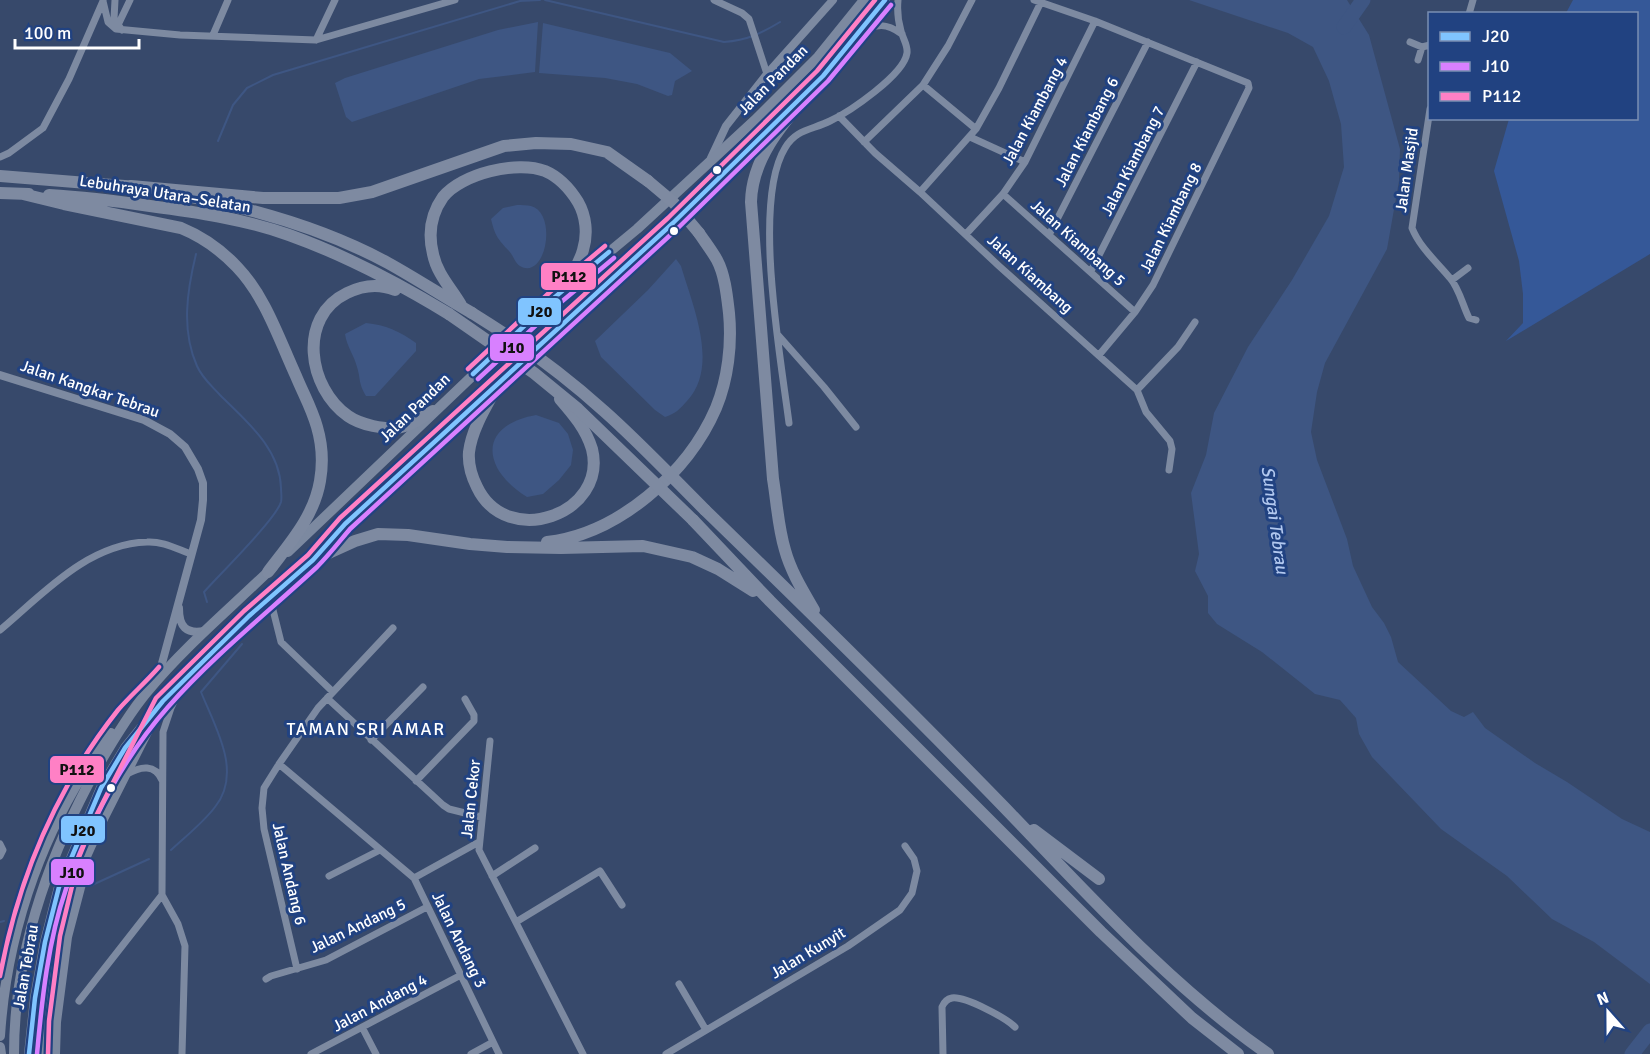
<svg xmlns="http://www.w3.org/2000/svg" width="1650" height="1054" font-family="Signika,sans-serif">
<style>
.green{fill:#355898}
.water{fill:#3e5683}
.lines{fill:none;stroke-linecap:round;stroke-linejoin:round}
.stream{stroke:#3e5683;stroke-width:2}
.river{stroke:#3e5683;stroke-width:15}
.minor{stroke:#7d8aa1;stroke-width:7}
.tertiary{stroke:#7d8aa1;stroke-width:8}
.trunk{stroke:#7c89a0;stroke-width:10}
.motorway{stroke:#7e8aa1;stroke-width:12}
.motorway-bridge{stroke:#7e8aa1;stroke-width:12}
.bus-1-casing{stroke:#214281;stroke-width:9}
.bus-2-casing{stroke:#214281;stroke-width:9}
.bus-3-casing{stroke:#214281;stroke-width:9}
.bus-1{stroke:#80c4ff;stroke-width:4.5}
.bus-2{stroke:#d880ff;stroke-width:4.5}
.bus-3{stroke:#ff80c5;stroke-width:4.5}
.bus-dot{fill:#fff;stroke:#214281;stroke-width:2}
.labels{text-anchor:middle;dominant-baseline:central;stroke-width:6;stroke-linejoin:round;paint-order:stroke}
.street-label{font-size:16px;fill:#fff;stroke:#214281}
.water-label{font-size:18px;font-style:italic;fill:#b2c8ef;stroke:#214281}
.neighbourhood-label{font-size:18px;letter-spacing:1.5px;fill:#fff;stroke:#214281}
.line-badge{stroke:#214281;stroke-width:2}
.pale-badge-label{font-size:16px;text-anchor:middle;font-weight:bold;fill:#111}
</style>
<rect width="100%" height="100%" fill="#37496b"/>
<path class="green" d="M1573 0H1650V254L1506 341 1523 323V294L1519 261 1494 171 1509 119 1636 118V14L1566 13Z"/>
<path class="water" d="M1189 0H1347L1369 35 1400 149 1399 181 1387 249 1325 363 1317 392 1311 432 1317 460 1347 539 1353 566 1372 607 1384 623 1391 637 1398 662 1451 711 1464 717 1473 712 1485 728 1535 763 1567 782 1622 819 1650 832V984L1594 942 1552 919 1507 876 1441 829 1372 757 1359 734 1356 718 1340 700 1315 694 1262 652 1217 624 1208 613V596L1195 571 1199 554 1191 493 1206 455 1214 413 1248 347 1292 280 1329 216 1344 167 1341 124 1329 81 1313 47 1288 33Z
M538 22 535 72 479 79 352 122 346 117 335 83 345 78 498 30Z
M543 23 670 53 692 71 675 81 672 95 668 96 637 84 605 78 539 73Z
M517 205C521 205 527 205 531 206 558 213 546 281 520 266 515 263 513 255 509 251 498 239 495 236 491 219L503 208Z
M676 259 681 266C692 304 720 366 687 401 680 409 675 414 665 417L655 410 601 357 595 341 648 290Z
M366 323C386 325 399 331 416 343V351L375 396H366C358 382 361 380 357 367 354 355 347 347 345 334Z
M536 415 559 423 568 434 573 450 571 465 559 480 543 494 527 497C483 470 476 426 536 415Z"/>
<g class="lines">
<path class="stream" d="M545 0 724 42C748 40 760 34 780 22
M218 141 233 105 247 88 273 75 520 1 540 0
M196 254C187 291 181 330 197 366 202 378 212 386 220 395 246 421 280 448 281 488 281 492 282 498 281 502 276 519 219 575 204 592L207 602
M171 850C186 836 203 823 215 807 243 772 215 727 201 692L242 644
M90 886 149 859
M0 922 4 921"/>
<path class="river" d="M1344 27 1363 0
M1632 1054 1650 1031"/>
<path class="minor" d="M115 0 114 19 122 30
M714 0 742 13 749 19 767 74
M1034 0 1095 21 1248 83 1249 88 1153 285 1135 312 1099 355
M103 1 108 22 116 29 180 35 316 40 455 0
M1469 14 1473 0
M118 25 130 0
M861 33C877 23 886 23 902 34
M213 35 228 0
M316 40 335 0
M1410 42 1422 47
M1418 60 1422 47 1430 45
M923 85 976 129
M1430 109 1412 228C1420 248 1437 262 1450 278 1459 288 1463 306 1469 318L1476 320
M839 116 875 153 920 192 999 266 1137 390 1178 347 1195 322
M970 137 1025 162
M864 142 923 85 948 46 972 0
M0 157 9 153 43 128 69 79 103 1
M920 192 976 129 999 88 1041 2
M1003 194 1135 312
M966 234 1003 194 1025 162 1095 21
M1049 235 1148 42
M1091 271 1197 62
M1452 280 1468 268
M778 335 824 387 856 427
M1137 390 1146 412 1170 441 1172 449 1169 470
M789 423C781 359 752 202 785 148 796 129 812 130 830 121 849 112 904 75 907 53 908 45 903 39 901 31 898 21 897 11 898 0
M270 598 281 642 333 692
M0 630C43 594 87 544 147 542 162 541 177 549 191 554
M181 687 171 708 163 732 162 895 178 924 185 946 182 1054
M327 698 443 805 449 809 481 817
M371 740 423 687
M490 741 479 850 583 1054
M279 764 414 878 499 1054
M127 774C141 766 155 764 162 780
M416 781 474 721V715L465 699
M0 844 3 850 0 856
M329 876 380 850
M492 876 535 848
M414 878 479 842
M516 922 600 871 622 905
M297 969 264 829 262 808 264 788 279 764 318 708 393 628
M266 979 271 976 326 960 427 907
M679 984 706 1030
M79 1001 162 895
M362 1027 376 1054
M311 1054 461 975
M471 1054 493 1042
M666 1054 848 946 900 910 912 893 917 871 914 859 905 846
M943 1054 942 1007C944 1002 947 999 952 998 965 996 1006 1018 1015 1027"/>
<path class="tertiary" d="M711 158 726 126 767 74 833 0
M0 375 144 420 170 434 185 447 198 469 203 483V500L201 520 158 678
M179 608C179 627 186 634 204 631"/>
<path class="trunk" d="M818 80 885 0
M288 552 555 297 637 229 755 120 818 57 864 0
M0 1036C7 927 45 821 111 733
M0 1047 1 1054
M14 1054C14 954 49 855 97 768 112 742 128 715 147 692 185 646 231 608 273 567
M29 1054 35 998 45 942 59 887 101 788 125 748 163 701 249 616 313 560 345 524 673 223 792 106
M44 1054 45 1027 57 941 73 885 103 819 152 722
M55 1054 56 1022 67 937 82 880"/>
<path class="motorway" d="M0 176 137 187
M131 186 263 198H339L372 192 504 146 536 143 571 144 607 152 648 181
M0 193 29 194
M23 194 64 204 181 228C203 237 221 250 237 267 265 296 279 339 296 376 303 393 312 409 317 427 322 444 323 464 320 481 314 517 289 544 268 572
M49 195C83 197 116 201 150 206 196 212 244 219 289 235 345 255 398 283 449 314
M192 197C258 210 329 231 388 263 417 279 444 297 472 313
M395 290C378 283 363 285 347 293 297 317 308 388 348 416 355 421 364 424 373 426 383 428 395 430 405 426 415 423 424 416 433 411
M461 305C451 288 437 274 433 254 428 234 431 214 443 197 461 174 517 160 545 171 559 177 570 189 578 202 586 216 588 234 583 250 578 268 566 282 555 297
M500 381C489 402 472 427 469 452 468 464 472 477 477 487 507 550 608 514 592 449 586 429 573 414 560 399
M705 510C806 608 906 706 1004 807 1088 894 1169 985 1268 1054
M693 520 770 601 1101 932 1192 1018 1238 1054
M547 542C618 534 688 473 716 408 728 379 732 344 729 313 727 296 725 275 717 260 712 251 705 242 699 233
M313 560 355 541 378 534 408 535 470 544 507 547 561 548 643 546 692 557 718 569 753 591
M814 610C803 591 791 572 785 550 778 527 777 503 773 479L751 202C752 151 793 113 823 76
M1034 830 1099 879"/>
<path class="motorway-bridge" d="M648 181 673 202 699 233
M472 313C519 342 563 374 604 411 639 442 672 477 705 510
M449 314 534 373 578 409 693 520"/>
<defs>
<path id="bus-1" d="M473 374 555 297 609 252
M29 1054 35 998 45 942 59 887 101 788 125 748 163 701 249 616 313 560 345 524 673 223 823 76 885 0"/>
<path id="bus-2" d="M478 379 560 303 614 258
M37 1054C42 999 48 941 66 889 90 822 121 760 168 707 213 656 267 613 317 567 329 555 339 542 350 529L678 228 828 81 891 5"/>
<path id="bus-3" d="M468 369 550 292 605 246
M0 976C18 879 57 787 118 710 131 695 146 682 159 667
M48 1054 49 1021 60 936 79 857 96 816 156 698 244 611 308 555 340 518 668 218 817 71 875 0"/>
</defs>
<use href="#bus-1" class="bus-1-casing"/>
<use href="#bus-2" class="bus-2-casing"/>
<use href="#bus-3" class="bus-3-casing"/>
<use href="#bus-1" class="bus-1"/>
<use href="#bus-2" class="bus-2"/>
<use href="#bus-3" class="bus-3"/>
</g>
<g class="bus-dot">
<circle cx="717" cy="170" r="5"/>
<circle cx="674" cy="231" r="5"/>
<circle cx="111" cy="788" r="5"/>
</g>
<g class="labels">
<g class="street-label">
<text transform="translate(773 80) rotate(-45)">Jalan Pandan</text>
<text transform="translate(1035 111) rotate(-62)">Jalan Kiambang 4</text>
<text transform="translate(1087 132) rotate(-63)">Jalan Kiambang 6</text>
<text transform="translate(1133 161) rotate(-63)">Jalan Kiambang 7</text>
<text transform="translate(1407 170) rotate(-82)">Jalan Masjid</text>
<text transform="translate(165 194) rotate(9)">Lebuhraya Utara–Selatan</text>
<text transform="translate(1171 218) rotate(-64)">Jalan Kiambang 8</text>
<text transform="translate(1078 243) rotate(42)">Jalan Kiambang 5</text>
<text transform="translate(1030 274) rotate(42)">Jalan Kiambang</text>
<text transform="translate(90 389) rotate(19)">Jalan Kangkar Tebrau</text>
<text transform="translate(415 408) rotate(-44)">Jalan Pandan</text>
<text transform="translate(471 799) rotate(-84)">Jalan Cekor</text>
<text transform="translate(289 874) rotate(77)">Jalan Andang 6</text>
<text transform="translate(358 926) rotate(-26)">Jalan Andang 5</text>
<text transform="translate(459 940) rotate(64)">Jalan Andang 3</text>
<text transform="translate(808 953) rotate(-31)">Jalan Kunyit</text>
<text transform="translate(26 967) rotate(-80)">Jalan Tebrau</text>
<text transform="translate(380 1003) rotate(-28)">Jalan Andang 4</text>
</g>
<g class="water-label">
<text transform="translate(1275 520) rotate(82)">Sungai Tebrau</text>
</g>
<g class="neighbourhood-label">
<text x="366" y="729">TAMAN SRI AMAR</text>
</g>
</g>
<g class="line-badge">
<rect x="540" y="262" width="57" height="29" rx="6" fill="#ff80c5"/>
<rect x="517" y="297" width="45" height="29" rx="6" fill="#80c4ff"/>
<rect x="489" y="333" width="46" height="29" rx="6" fill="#d880ff"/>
<rect x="49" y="755" width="56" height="29" rx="6" fill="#ff80c5"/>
<rect x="60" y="815" width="46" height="29" rx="6" fill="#80c4ff"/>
<rect x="50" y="858" width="45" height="28" rx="6" fill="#d880ff"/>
</g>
<g class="pale-badge-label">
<text x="569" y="282">P112</text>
<text x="540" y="317">J20</text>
<text x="512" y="353">J10</text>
<text x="77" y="775">P112</text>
<text x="83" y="836">J20</text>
<text x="72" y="878">J10</text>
</g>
<rect x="1428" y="12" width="210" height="108" fill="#214281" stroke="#7a8eb3" stroke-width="1.5"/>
<rect x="1440" y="32" width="30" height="9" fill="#80c4ff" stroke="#7a8eb3" stroke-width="1.5"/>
<text x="1482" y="42" font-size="18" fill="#ffffff">J20</text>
<rect x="1440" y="62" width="30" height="9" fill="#d880ff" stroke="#7a8eb3" stroke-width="1.5"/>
<text x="1482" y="72" font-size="18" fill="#ffffff">J10</text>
<rect x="1440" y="92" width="30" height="9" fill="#ff80c5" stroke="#7a8eb3" stroke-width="1.5"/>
<text x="1482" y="102" font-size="18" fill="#ffffff">P112</text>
<g transform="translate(1608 1012) rotate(339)" stroke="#214281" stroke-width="4.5" paint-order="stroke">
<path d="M0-4.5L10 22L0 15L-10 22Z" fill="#ffffff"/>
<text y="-9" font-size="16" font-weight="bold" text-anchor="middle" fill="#ffffff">N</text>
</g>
<path d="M15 39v9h124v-9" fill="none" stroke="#ffffff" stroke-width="3"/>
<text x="24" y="39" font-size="18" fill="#ffffff" stroke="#214281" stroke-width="4.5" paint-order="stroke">100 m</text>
</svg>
